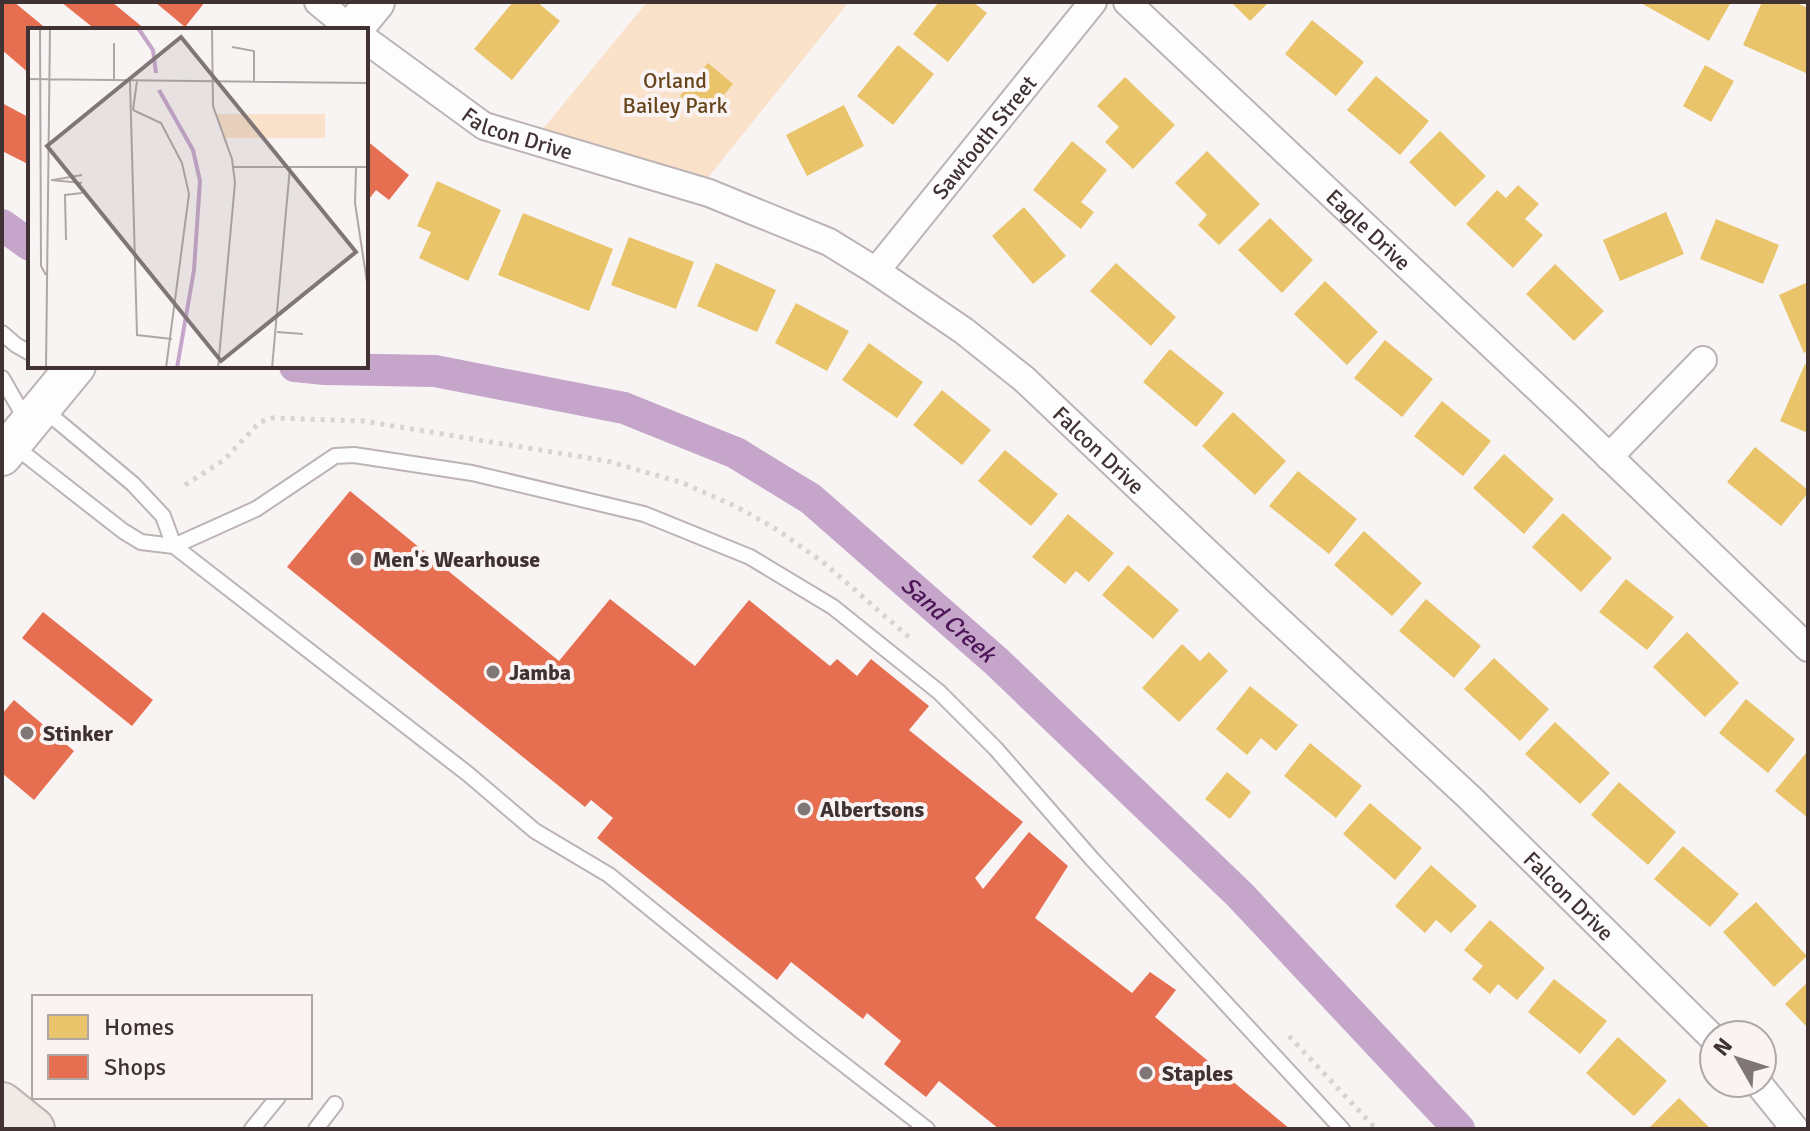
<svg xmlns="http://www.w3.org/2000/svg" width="1810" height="1131" font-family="Signika,sans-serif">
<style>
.green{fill:#fae1c9}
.homes{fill:#e9c46a}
.shops{fill:#e76f51}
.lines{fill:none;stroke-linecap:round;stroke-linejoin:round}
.canal{stroke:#c5a6ca;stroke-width:32}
.lane-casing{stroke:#bcb3b4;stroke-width:18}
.street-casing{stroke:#bcb3b4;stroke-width:30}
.secondary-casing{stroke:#bcb3b4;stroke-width:42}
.primary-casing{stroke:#bfb2ae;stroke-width:46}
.path{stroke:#d8d4d4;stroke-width:5;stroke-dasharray:4 6;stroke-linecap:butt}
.lane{stroke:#fefdfd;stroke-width:14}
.street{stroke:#fefdfd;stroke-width:26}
.secondary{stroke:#fefdfd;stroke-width:38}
.primary{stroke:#f0eae7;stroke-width:42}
.poi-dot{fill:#817677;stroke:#faf3f3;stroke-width:3}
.labels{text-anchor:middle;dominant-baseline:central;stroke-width:8;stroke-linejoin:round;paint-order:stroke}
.park-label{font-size:22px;fill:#66451d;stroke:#faf3f3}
.street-label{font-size:22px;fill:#403233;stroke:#faf3f3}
.poi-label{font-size:22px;font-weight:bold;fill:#403233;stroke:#faf3f3;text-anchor:start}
.water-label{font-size:24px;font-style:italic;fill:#4b1556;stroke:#faf3f3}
.inset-river{fill:none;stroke:#c5a6ca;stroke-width:4}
.inset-road{fill:none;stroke:#afa6a7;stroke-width:2}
.view{fill:#817677;fill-opacity:0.15;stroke:#817677;stroke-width:4}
.inset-edge{fill:none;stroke:#403233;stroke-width:4}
</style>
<rect width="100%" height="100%" fill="#f9f4f4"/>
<path class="green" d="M647 2H849L698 190 533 141Z"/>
<path class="homes" d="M513 2H537L560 21 512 80 474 49Z
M939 2H973L987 13 948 62 913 34Z
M1231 2H1269L1250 21Z
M1639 2H1731L1709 41Z
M1762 2H1794L1808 8V74L1743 45Z
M1312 20 1364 62 1336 96 1285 54Z
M898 45 934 74 893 125 857 96Z
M708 63 733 84 705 117 680 96Z
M1705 65 1734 81 1711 122 1683 106Z
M1376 76 1429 121 1400 155 1347 110Z
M1125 77 1175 125 1133 169 1105 142 1119 127 1097 106Z
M844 105 864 146 807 176 786 135Z
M1440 131 1486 176 1455 207 1409 162Z
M1072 141 1107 170 1081 202 1094 212 1081 229 1033 190Z
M1207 151 1260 204 1219 245 1198 225 1207 215 1175 183Z
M437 181 501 210 468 281 419 258 431 232 417 226Z
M1518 185 1539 204 1525 219 1543 235 1513 268 1466 224 1497 190 1506 198Z
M1024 207 1066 256 1033 284 992 236Z
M1666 212 1684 254 1620 281 1603 240Z
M523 213 613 249 589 311 498 275Z
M1270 218 1313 260 1282 293 1238 250Z
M1716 219 1779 245 1763 284 1700 259Z
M629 237 694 262 676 309 611 285Z
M716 263 776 290 757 332 697 306Z
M1116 263 1176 317 1151 346 1090 291Z
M1555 264 1604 311 1574 341 1526 294Z
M1325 281 1378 332 1347 365 1294 314Z
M1808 282V351L1804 353 1779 295Z
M796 303 849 331 827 371 775 343Z
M1385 340 1433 379 1402 417 1354 378Z
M869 343 923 382 897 418 842 380Z
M1170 349 1224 393 1196 427 1143 382Z
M1805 364 1808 365V433L1780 421Z
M942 390 991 430 962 465 913 425Z
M1442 401 1491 441 1463 476 1414 436Z
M1233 412 1286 461 1255 495 1202 446Z
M1755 447 1808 490V493L1781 526 1727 482Z
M1005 450 1058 494 1031 526 978 481Z
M1504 454 1554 499 1524 534 1473 488Z
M1298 471 1357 519 1329 554 1269 506Z
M1563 513 1612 558 1581 592 1532 547Z
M1068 514 1114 553 1089 582 1076 571 1065 584 1032 557Z
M1364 531 1422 583 1392 616 1334 565Z
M1128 565 1179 610 1153 639 1102 595Z
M1626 579 1674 617 1647 650 1599 612Z
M1426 599 1481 646 1454 678 1399 631Z
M1687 632 1739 683 1705 717 1653 667Z
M1182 644 1200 661 1209 652 1228 671 1179 722 1142 688Z
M1494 658 1549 709 1520 741 1464 689Z
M1250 686 1298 725 1276 751 1261 738 1247 755 1216 729Z
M1746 699 1795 739 1768 773 1719 733Z
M1555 722 1610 773 1580 804 1525 754Z
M1310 743 1362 786 1336 818 1284 776Z
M1806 753 1808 755V818L1775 791Z
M1227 772 1251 792 1230 819 1205 799Z
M1619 782 1676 832 1648 865 1591 815Z
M1370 803 1422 848 1395 880 1343 834Z
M1683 846 1739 894 1710 927 1654 879Z
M1431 865 1477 906 1451 933 1436 920 1425 933 1395 906Z
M1756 902 1807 956 1774 987 1723 932Z
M1490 920 1545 968 1517 1000 1498 984 1490 994 1472 979 1483 966 1464 950Z
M1554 979 1607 1021 1580 1054 1528 1012Z
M1808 982V1028L1785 1004Z
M1618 1037 1667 1081 1634 1116 1586 1073Z
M1679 1098 1711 1129H1648Z"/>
<path class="shops" d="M2 2H14L48 30H30V74L2 50Z
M61 2H112L146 30H96Z
M155 2H205L185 27Z
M2 103 30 118V165L2 151Z
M366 140 409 175 389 200 376 190 366 203Z
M350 491 559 661 610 599 695 666 749 600 830 666 837 659 857 676 871 659 929 706 909 730 1023 822 975 878 983 889 1029 832 1068 866 1035 918 1132 993 1150 972 1176 990 1155 1017 1290 1129H999L939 1081 926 1097 884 1064 901 1041 867 1013 863 1019 791 962 777 980 597 838 613 818 591 800 585 807 287 567Z
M43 612 153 700 132 726 22 638Z
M14 700 74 751 34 800 2 773V714Z"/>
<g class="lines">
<g class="canal">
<path d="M2 225 30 245"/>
<path id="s1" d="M295 366 325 369 435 371 624 408 736 453 811 499 997 662 1240 895 1459 1129"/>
</g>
<defs>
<path id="lane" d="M2 333 16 345 30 353
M2 378 21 411 23 424
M42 408 133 484 163 516 174 546 468 774 535 831 609 875 802 1032 927 1129
M13 445 123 531 141 542 174 546 256 509 335 456 354 455 472 473 644 514 750 557 833 607 939 692 996 749 1092 859 1342 1129
M252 1129 278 1097
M316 1129 335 1104"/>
<g id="street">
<path d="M318 2 352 30"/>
<path id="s2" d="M1127 2 1566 415 1808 648"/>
<path id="s3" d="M366 40 484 126 709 193 829 242 876 271 964 331 1024 379 1270 612 1470 798 1714 1039"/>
<path id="s4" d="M876 271 1093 2"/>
<path d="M1609 457 1703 360"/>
<path d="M1758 1083 1795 1129"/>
</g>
<path id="secondary" d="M352 30 375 2
M2 456 76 366"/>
<path id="primary" d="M2 1104 33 1129"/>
</defs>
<use href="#lane" class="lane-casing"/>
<use href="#street" class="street-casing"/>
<use href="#secondary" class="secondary-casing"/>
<use href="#primary" class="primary-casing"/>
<path class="path" d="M185 485 224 460 260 422 272 418 363 421 607 461 683 483 737 507 776 529 824 563 910 638
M1289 1036 1376 1129"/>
<use href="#lane" class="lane"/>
<use href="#street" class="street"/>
<use href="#secondary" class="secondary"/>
<use href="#primary" class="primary"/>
</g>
<g class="poi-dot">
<circle cx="357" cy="559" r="8"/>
<circle cx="493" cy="672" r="8"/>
<circle cx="27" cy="733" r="8"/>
<circle cx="804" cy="809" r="8"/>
<circle cx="1146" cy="1073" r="8"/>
</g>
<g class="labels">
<g class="park-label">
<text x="675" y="80">Orland<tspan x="675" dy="25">Bailey Park</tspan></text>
</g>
<g class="street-label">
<text stroke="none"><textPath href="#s3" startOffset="180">Falcon Drive</textPath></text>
<text stroke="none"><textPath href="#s4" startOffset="172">Sawtooth Street</textPath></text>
<text stroke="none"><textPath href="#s2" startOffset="332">Eagle Drive</textPath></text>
<text stroke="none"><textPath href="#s3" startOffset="852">Falcon Drive</textPath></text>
<text stroke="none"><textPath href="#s3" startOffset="1500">Falcon Drive</textPath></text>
</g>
<g class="poi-label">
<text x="373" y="559">Men's Wearhouse</text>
<text x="509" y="672">Jamba</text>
<text x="43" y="733">Stinker</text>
<text x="820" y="809">Albertsons</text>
<text x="1162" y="1073">Staples</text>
</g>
<g class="water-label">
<text stroke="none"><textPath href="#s1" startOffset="724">Sand Creek</textPath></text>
</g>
</g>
<g transform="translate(28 28)">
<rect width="340" height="340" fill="#f9f4f4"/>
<path d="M188 86H297V110H198Z" fill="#fae1c9"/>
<path class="inset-river" d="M110 0 125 22 128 45M131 62 165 122 172 153 166 242 149 340"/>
<path class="inset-road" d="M12 0 13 238 18 247M184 0 185 78 204 131 207 155 190 340M204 19 226 23V54M0 51 340 55M86 53V15M102 53 109 307 144 311M105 82 133 95 154 135 161 166 138 340M105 82 109 53M206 139H340M328 140 327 175 340 261M23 152 54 155M25 152 54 147M38 212 37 167 54 165M249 304 275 306M18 340 22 0M244 340 262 139M339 340 340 300"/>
<path class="view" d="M153 9 328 224 193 333 19 118Z"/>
<rect width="340" height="340" class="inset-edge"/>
</g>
<rect width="1810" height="1131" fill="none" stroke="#403233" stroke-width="8"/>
<rect x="32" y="995" width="280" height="104" fill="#faf3f3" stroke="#b0a6a6" stroke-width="2"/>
<rect x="48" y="1015" width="40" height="24" fill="#e9c46a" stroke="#b0a6a6" stroke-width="2"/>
<text x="104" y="1035" font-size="24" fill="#403233">Homes</text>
<rect x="48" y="1055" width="40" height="24" fill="#e76f51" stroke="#b0a6a6" stroke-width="2"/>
<text x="104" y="1075" font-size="24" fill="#403233">Shops</text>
<g transform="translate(1738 1059) rotate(309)"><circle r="38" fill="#faf3f3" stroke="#b0a6a6" stroke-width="2"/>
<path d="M0-6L14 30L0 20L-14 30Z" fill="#817677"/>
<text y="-12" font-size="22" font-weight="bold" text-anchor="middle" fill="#403233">N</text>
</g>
</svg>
